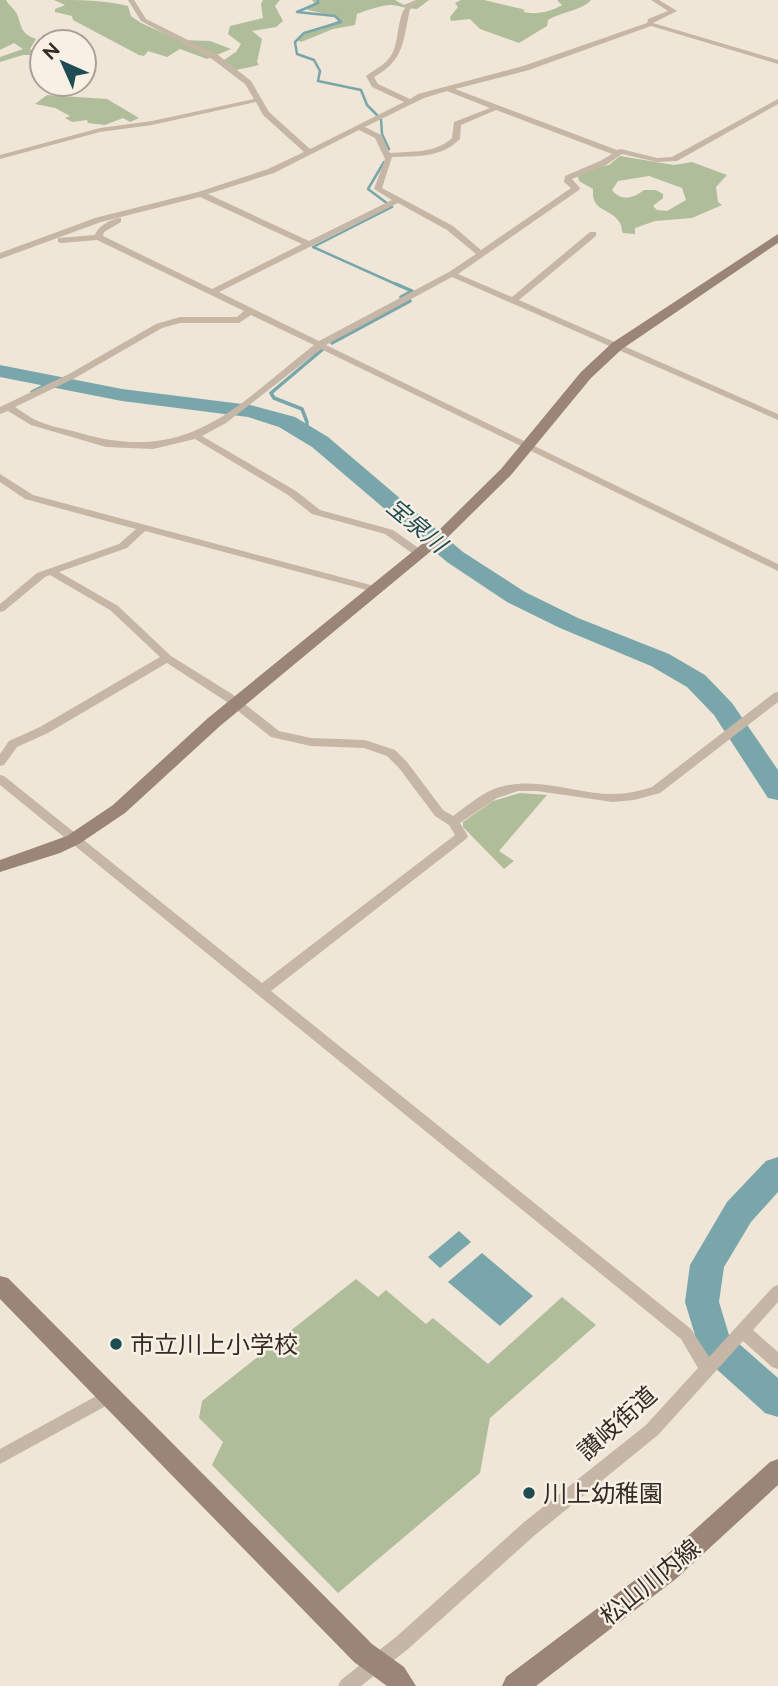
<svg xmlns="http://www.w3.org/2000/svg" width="778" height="1686" font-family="Raleway,'Noto Sans JP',sans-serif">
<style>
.green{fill:#b0bd9a;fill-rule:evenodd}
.water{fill:#79a6ab}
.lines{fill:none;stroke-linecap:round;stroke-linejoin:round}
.stream-far1{stroke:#79a6ab;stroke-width:2.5}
.stream{stroke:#79a6ab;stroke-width:3.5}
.river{fill:#79a6ab;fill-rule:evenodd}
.street{fill:#c6b6a5;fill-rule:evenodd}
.secondary{fill:#9a8577;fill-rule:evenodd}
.poi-dot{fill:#1e4c52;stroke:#f8f0e4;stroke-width:2.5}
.labels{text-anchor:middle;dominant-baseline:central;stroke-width:5;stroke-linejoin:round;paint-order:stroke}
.water-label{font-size:23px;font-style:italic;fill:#1e4c52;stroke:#f8f0e4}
.near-poi-label{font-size:24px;fill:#332b26;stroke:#f8f0e4;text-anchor:start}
.near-street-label{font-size:24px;fill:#332b26;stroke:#f8f0e4}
</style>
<rect width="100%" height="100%" fill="#efe6d8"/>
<path class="green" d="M0 0H6C8 5 15 9 17 14 22 27 20 33 36 39L30 49 41 55H23L0 62V57L23 49 14 43 0 50Z
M54 0C78 0 104 0 128 6L131 16 141 23 179 40 210 41 231 49 207 59 180 49 167 57 148 51 144 56 139 55 73 20 72 16 55 12V9L65 5Z
M263 0H280L275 6 283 21 276 27 252 31 262 39 257 62 259 65 236 70 224 60 236 52 241 44 228 34 230 26 263 18 261 4Z
M312 0H395L404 5 416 0H429L417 9C408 9 401 6 392 5 386 4 363 11 357 14L355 25 333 29 301 42 297 40 302 35 340 20 334 16 308 10 307 8 315 4Z
M461 0H484L522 9 525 10 523 12C535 15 551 12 562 5L557 0H591C583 10 561 12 548 20L547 26 519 43 480 29 470 19 451 21 450 17 458 7 455 3Z
M47 95 107 99 139 118 130 122 123 118 105 125 88 123 87 120 72 122 65 118 70 116 55 108 35 104Z
M620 156 674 165 692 162 727 175 716 187 718 202 722 205 692 218 655 221 635 228V234L623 233C621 230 622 226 620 223 611 207 591 213 593 189L579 181 578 176 598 167 609 165ZM649 176 682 188 686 200 667 211 657 210 653 206 663 198V194L656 190H644C634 198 621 202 612 190L618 181Z
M520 793 547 795 499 851 514 861 504 869 463 827V822L493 801Z
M356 1279 378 1297 386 1290 426 1324 433 1318 488 1364 562 1297 596 1325 490 1418 480 1473 338 1593 212 1465 223 1442 199 1418 202 1401Z"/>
<path class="water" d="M459 1231 471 1242 440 1268 428 1257Z
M482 1253 533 1296 500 1326 448 1282Z"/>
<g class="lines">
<path class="stream-far1" d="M318 0V3L297 12 335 16 341 22 304 33 295 42 297 54 314 60 320 71 318 81 361 90 367 105 377 115
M381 119 382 134 389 149
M384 162 368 189 392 207 313 247 400 286"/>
<path class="stream" d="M396 284 412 291 401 297
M332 343 410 301
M32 392 53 381
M306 432 307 422 302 409 274 398 271 393 323 349"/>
<path class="river" d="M0 365 122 389 250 405 295 417 328 437 463 552 525 592 578 618 669 654 705 675 732 703 778 770V800L768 798 714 715 687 687 651 666 560 628 507 602 447 562 312 447 279 427 248 417 122 401 0 377Z
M778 1157V1192L751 1222 724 1267 719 1302 729 1335 778 1378V1417L765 1413 701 1355 685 1302 690 1265 727 1202 766 1161Z"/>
<path class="street" d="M128 0H134L146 19 218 55 251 81 269 112 310 149 404 102 372 87 366 76C375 69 386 65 392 54 402 36 394 0 421 0L410 9C403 40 405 60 374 77L378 84 410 99 418 94 523 66 647 23 648 19 668 11 651 0H659L677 11 653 23 778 60V64L651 26 529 70 455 89 617 150 621 149 657 158 672 157 778 99V104L677 161 657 162 622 154 606 165 572 179 580 188 579 190 458 274 512 297 590 232H596V236L519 300 778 414V420L452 277 326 345 778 564V571L321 349 226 423 202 436 296 491 320 510 393 530 424 552V556H416L385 534 312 514 288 495 195 439 153 449 106 447 31 425 8 411 0 414V407L69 374 156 324 180 317H237L244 311 97 240 61 243 58 242V238L95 235C98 226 112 218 121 218V222L104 232 103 236 212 289 302 244 200 197 101 222 0 259V253L95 218 198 192 268 169 304 152 263 115 256 102 152 125 100 132 0 159V155L100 128 152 121 254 99 245 84 212 59 141 21ZM447 91 490 108 454 122 452 138C434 154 413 151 390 153L381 135 365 127 424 98ZM496 110 612 154 600 161 565 176 564 182 571 188 481 250 453 226 382 188 392 157C417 156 441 158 460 139L461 125ZM359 130 375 138 385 159 374 189 392 200 309 241 208 194 274 173ZM398 203 447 230 476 254 449 272 319 341 219 292ZM251 315 314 345C235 407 189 465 80 433 66 429 51 427 38 421 30 418 23 412 15 407L75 378 162 328 180 323H239Z
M0 474 33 495 382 588 383 590 378 593 145 531 127 548 59 572 118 606 171 656 232 694 279 731 311 738 365 740 395 750 407 762 443 810 453 816C466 807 479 795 494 789 535 774 573 794 614 794 627 794 639 791 652 787L774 693 778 692V702L660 793 634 800 613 802 537 791H518L497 798 460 823 468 836 466 839 271 991 691 1329 709 1357 773 1287 778 1285V1302L753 1330 778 1352V1369L772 1367 743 1341 658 1435 535 1535 408 1649 361 1686H338L341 1680 396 1637 523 1523 646 1425 698 1368 681 1339 0 785V775L4 776 262 983 455 835 449 825 435 816 399 768 387 756 364 748 311 746 271 737 224 700 167 663 48 733 17 747 4 765 0 766V754L9 741 40 727 160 657 110 610 50 575 45 577 4 611 0 612V604L37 573 119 544 136 529 25 499 0 482Z
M109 1389 115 1391 117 1396 115 1401 0 1464V1449Z"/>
<path class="secondary" d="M778 234V243L622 349 591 378 511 475 448 537 220 726 125 813 79 844 60 853 0 872V860L67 836 113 805 208 718 438 531 501 469 581 372 612 343Z
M0 1276 8 1278 372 1644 404 1667 416 1686H387L354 1662 0 1299Z
M778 1459V1485L677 1578 536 1686H502L506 1677 659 1562 770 1462Z"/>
</g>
<g class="poi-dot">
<circle cx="116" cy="1344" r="7"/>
<circle cx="529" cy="1493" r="7"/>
</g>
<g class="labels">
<g class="water-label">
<text transform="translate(417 525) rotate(40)">宝泉川</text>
</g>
<g class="near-poi-label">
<text x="130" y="1344">市立川上小学校</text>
<text x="543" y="1493">川上幼稚園</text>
</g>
<g class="near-street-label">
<text transform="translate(617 1423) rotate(-42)">讃岐街道</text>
<text transform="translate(650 1582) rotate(-39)">松山川内線</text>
</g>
</g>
<g transform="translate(63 63) rotate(315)"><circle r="33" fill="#f8f0e4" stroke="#a9a198" stroke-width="2"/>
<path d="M0-5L12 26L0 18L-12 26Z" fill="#1e4c52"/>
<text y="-10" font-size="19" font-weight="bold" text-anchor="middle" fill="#332b26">N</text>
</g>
</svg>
